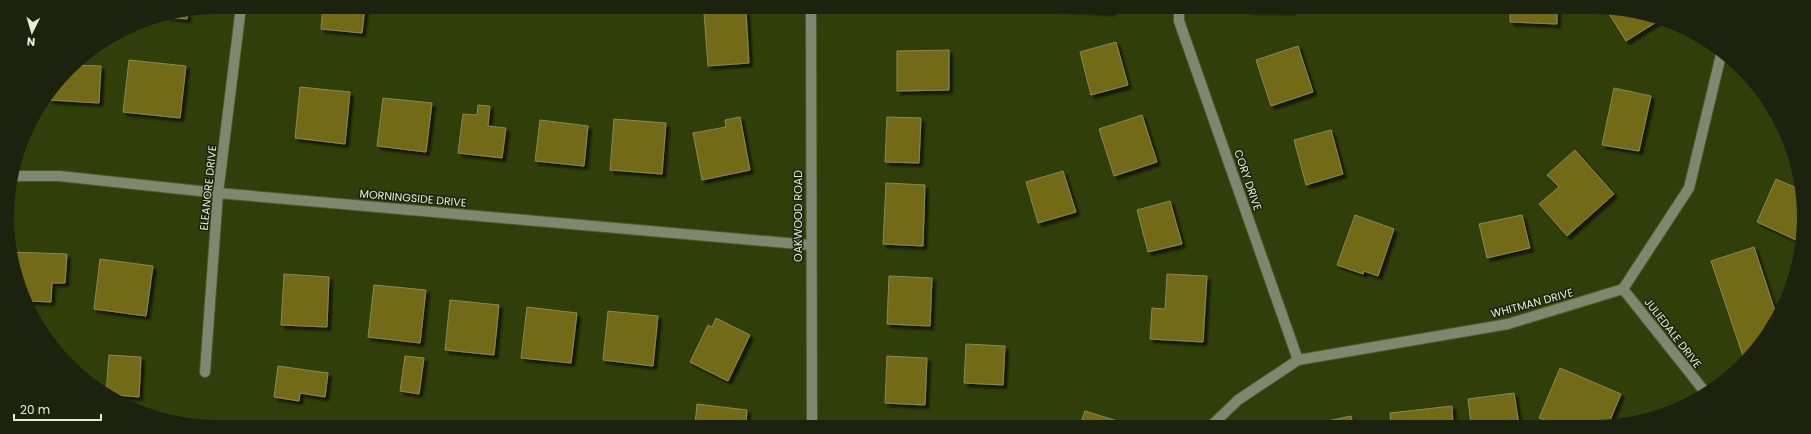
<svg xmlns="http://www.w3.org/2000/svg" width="1811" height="434" font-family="Poppins,sans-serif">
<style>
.building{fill:#726a15;stroke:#8d8850;filter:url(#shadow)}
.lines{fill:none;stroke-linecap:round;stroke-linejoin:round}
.minor-casing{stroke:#4d5a29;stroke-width:12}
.minor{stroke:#7f8771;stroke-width:10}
.labels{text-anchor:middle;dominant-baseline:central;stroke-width:3;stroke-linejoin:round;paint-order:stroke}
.street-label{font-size:11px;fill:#e4efd3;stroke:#1b220d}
</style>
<defs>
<filter id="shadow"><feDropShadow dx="3.5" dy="3.5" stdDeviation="1" flood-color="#0009"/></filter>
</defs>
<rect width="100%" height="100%" fill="#303e09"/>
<path class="building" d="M323 7H365L362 33 321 29Z
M1053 8H1112V12Z
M1247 8H1292V11L1247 10Z
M1510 9H1557V24L1510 22Z
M1606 9H1622L1658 21 1626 41Z
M746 11 749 63 708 66 704 13Z
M188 13 187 19 167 17Z
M1116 42 1128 85 1091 95 1080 52Z
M1298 46 1313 92 1271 106 1256 60Z
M949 50V90L897 91V51Z
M129 60 186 66 180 118 123 112Z
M74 65 101 66 99 103 50 100V96Z
M300 87 350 92 345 144 295 138Z
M1614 88 1651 96 1639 151 1602 145Z
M383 98 432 103 426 152 377 146Z
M478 105 490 106 488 126 506 128 502 158 458 153 463 114 477 115Z
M1142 115 1157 162 1114 176 1099 129Z
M740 117 750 170 702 180 693 133 726 127 725 120Z
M887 117 921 118 919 163 885 162Z
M614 119 666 123 662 174 610 170Z
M540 120 588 126 584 166 535 161Z
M1331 130 1343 174 1306 185 1294 140Z
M1575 150 1614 194 1567 236 1539 204 1559 187 1547 175Z
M1063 171 1076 212 1038 223 1026 182Z
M1776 179 1799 189 1801 229 1796 240 1757 222Z
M886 183 925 185 923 246 883 244Z
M1170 201 1182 244 1148 252 1137 210Z
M1355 215 1394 229 1378 276 1364 271 1363 274 1337 265Z
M1522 215 1530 248 1487 258 1479 224Z
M1754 247 1777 317 1745 362 1711 261Z
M12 252 67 254 65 283H52L51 302 29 301 14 272Z
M100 259 153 266 146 316 94 309Z
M284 274 329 277 327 327 281 325Z
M1167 274 1207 276 1203 342 1150 339 1152 308 1165 309Z
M889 276 932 278 930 326 887 324Z
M374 285 426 290 420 343 368 337Z
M450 300 499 305 494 355 445 350Z
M527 307 577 313 571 363 521 358Z
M608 311 658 316 653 366 603 360Z
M716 318 750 335 728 381 690 362 708 325 712 327Z
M966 344 1005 346 1003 385 964 383Z
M109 355 141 357 139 397 106 394Z
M405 356 424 358 419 394 400 391Z
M887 356 927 358 925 405 885 403Z
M278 366 328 373 325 397 300 393 299 401 274 397Z
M1560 368 1621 394 1608 425H1556L1539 418Z
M1514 393 1519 425H1471L1468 399Z
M697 404 747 410 746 425H695Z
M1452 406 1453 425H1391L1390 413Z
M1085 411 1127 424 1126 425H1080Z
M1351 416 1353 425H1309Z"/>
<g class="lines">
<defs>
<path id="minor" d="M811 8 812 425
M1179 8V21L1298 360
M15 176H59L218 193 810 245
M1623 289 1705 392
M205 372 218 193 241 7
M1212 425 1238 400 1298 360 1508 324 1623 289 1689 188 1721 55"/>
</defs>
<use href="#minor" class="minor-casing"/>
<use href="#minor" class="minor"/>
</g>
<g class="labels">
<g class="street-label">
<text transform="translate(1248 180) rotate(71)">CORY DRIVE</text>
<text transform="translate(208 188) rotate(-84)">ELEANORE DRIVE</text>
<text transform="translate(413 198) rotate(5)">MORNINGSIDE DRIVE</text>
<text transform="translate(798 216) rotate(-90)">OAKWOOD ROAD</text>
<text transform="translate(1532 303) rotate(-15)">WHITMAN DRIVE</text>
<text transform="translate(1673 333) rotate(52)">JULIEDALE DRIVE</text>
</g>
</g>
<path d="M0 0H1811V434H0ZM217 14H1594A203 203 0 0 1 1797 217V217A203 203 0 0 1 1594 420H217A203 203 0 0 1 14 217V217A203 203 0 0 1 217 14Z" fill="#1b220d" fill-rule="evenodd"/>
<g transform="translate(32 32) rotate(185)" stroke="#1b220d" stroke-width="3" paint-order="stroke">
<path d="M0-3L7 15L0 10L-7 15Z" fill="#e4efd3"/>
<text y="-6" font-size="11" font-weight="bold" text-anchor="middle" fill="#e4efd3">N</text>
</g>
<path d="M14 414v6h87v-6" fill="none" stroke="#e4efd3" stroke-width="2"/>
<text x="20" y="414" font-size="12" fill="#e4efd3" stroke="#1b220d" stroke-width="3" paint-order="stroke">20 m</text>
</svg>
